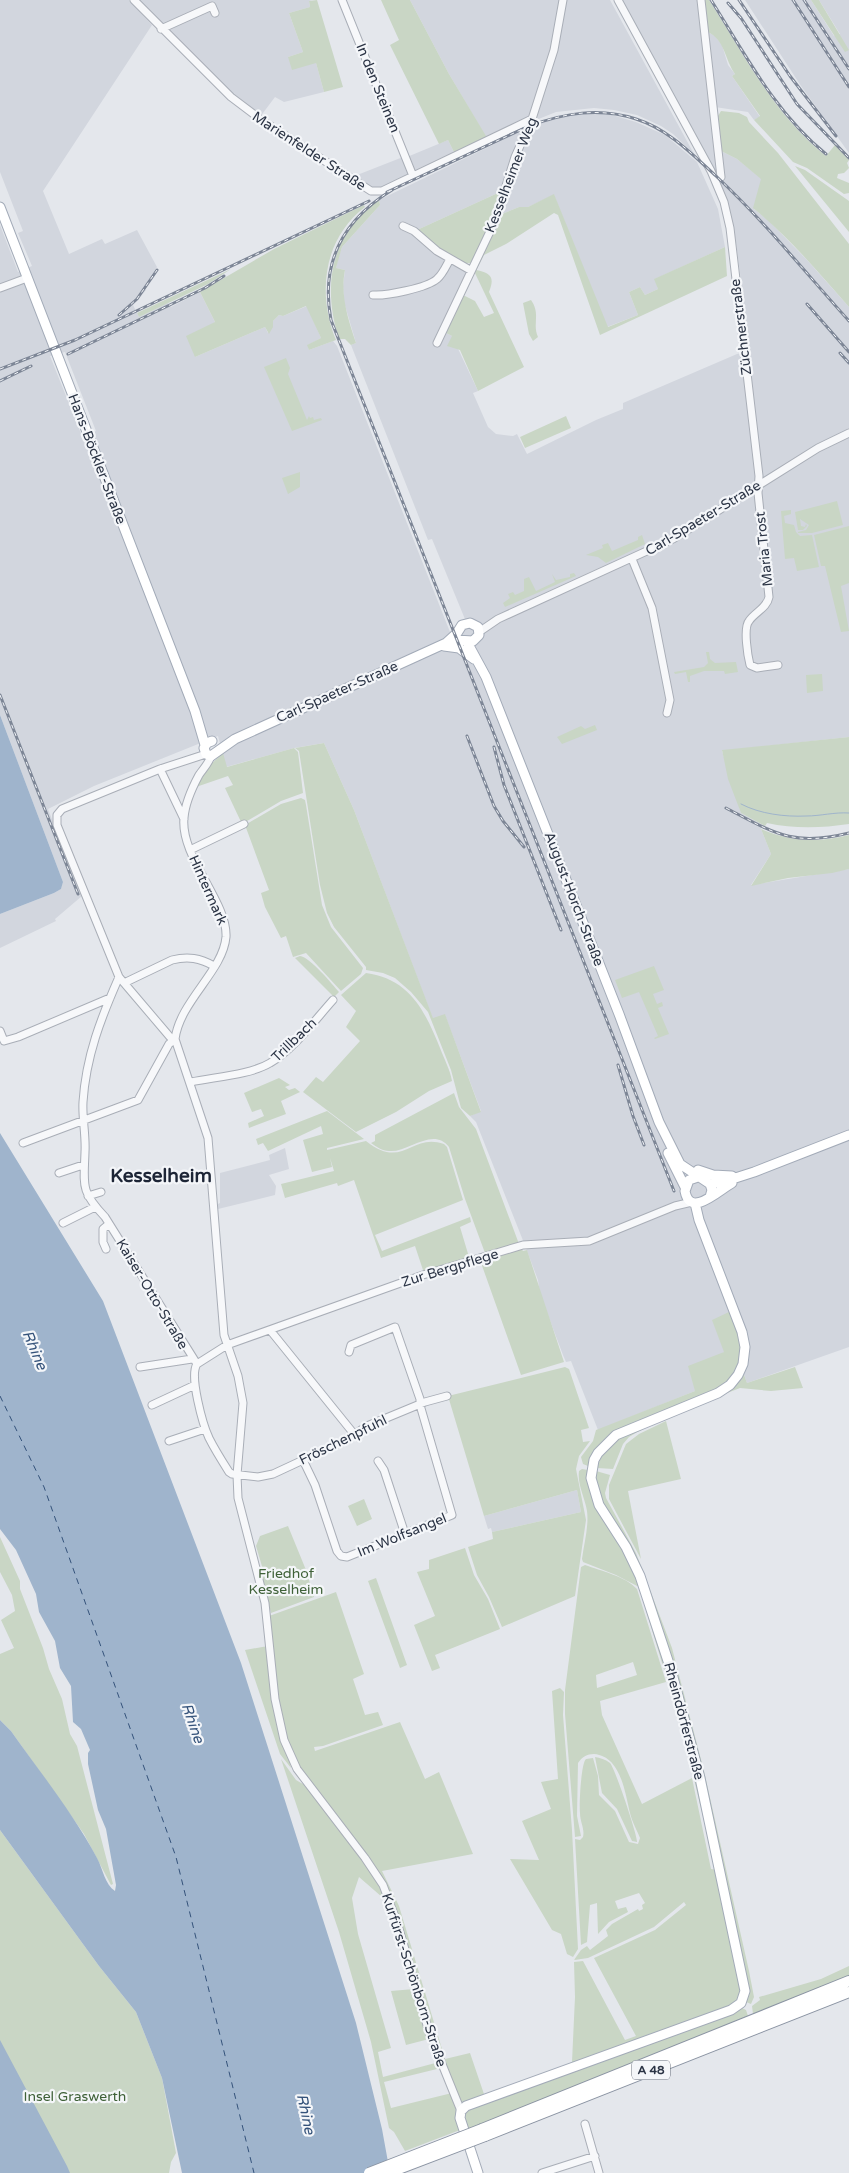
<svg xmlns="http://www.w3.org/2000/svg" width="849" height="2173" font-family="'Varela Round',sans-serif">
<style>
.built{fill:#d2d6de;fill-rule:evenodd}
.green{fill:#c9d6c5;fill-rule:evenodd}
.water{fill:#9fb4cc}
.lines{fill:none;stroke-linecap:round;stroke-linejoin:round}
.stream{stroke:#9fb4cc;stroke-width:1}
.ferry{stroke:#34527a;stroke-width:1;stroke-dasharray:6 5;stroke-linecap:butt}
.minor-casing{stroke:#a9aeb7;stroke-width:9}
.major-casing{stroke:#a3abb8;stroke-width:11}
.highway-casing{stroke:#8b94a3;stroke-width:12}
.minor{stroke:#f7f8fa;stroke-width:7}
.major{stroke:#fff;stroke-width:9}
.highway{stroke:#fff;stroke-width:10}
.rail-casing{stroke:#7d8696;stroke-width:3}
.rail{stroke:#f4f6f9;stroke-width:1;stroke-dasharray:4;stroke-linecap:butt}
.highway-bridge-casing{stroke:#8b94a3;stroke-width:12;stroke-linecap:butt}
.highway-bridge{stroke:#fff;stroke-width:10}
.labels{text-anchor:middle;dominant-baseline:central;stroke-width:4.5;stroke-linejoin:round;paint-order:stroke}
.shield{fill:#f4f6f9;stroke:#676e7b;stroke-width:1}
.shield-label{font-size:12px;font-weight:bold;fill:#2b3445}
.street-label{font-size:14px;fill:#2b3445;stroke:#f4f6f9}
.park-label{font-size:14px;fill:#3f6138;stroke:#f4f6f9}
.water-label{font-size:15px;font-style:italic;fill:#34527a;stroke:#f4f6f9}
.district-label{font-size:19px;font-weight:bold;fill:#1d2536;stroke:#f4f6f9}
</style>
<rect width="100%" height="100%" fill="#e4e7ec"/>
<path class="built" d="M0 0H129L152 25 43 191 69 254 102 239 105 244 137 230 157 267 143 288 146 290 133 305 139 317 168 303 171 307 200 292 215 322 195 357 265 327 268 333 273 321 279 315 283 316 307 306 321 338 308 345 309 350 333 341 337 346 450 632 467 624 432 539 428 540 351 345 356 343 344 302 343 286 345 270 336 268 338 259 342 247 380 205 379 200 534 125 568 116 588 113 612 115 636 122 665 135 697 162 718 209 725 247 655 279 658 289 645 295 640 287 629 292 638 315 607 327 554 195 528 207H519L502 214 500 192 417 230 474 271 446 333 452 336 478 391 473 393 488 427 496 434 513 436 517 434 527 454 596 420 623 409V403L737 354 750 351 736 242 727 203 621 0H699L721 151 737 159 762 179 754 209 768 220 807 260 849 307V737L722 751 741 813 763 825 761 829 771 854 751 885 849 869V1347L747 1383 743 1372 724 1352 695 1391 598 1430 571 1361 566 1362 563 1355 540 1294 538 1280 524 1243 476 1122 470 1116 481 1111 445 1015 433 1019 354 810 324 743 294 748 226 767 218 736 94 786 48 809 82 896 55 919 56 921 0 948V914L54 893 61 889 63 882 0 715V225L18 272 32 266 18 233 23 231 0 172ZM65 352 96 431 82 436 50 356Z
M138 0H312L309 1 310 7 289 13 303 52 288 57 316 63 324 92 284 102 275 97 260 117 231 94Z
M410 0H610L694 154 673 134 661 126 637 115 614 110 594 108 556 112 536 120 531 117 489 138 486 137 449 74Z
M745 0H811L834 36 840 34 819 0H849V153L801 86Z
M708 32 715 36 722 45 728 65 735 74 732 76 760 117 754 120 748 112 715 107Z
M448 140 455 154 414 172 407 157Z
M403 157 409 176 379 190 373 189 352 177Z
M285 1148 289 1169 269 1175 276 1186 275 1195 218 1209V1204L220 1203V1173L270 1160 269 1155Z
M577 1490 581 1512 492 1532 491 1528 488 1529 484 1516Z"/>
<path class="green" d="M317 0 343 87 324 92 316 63 292 70 288 57 303 52 289 13 310 7 309 1Z
M381 0H410L449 74 486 136 485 140 455 154 448 140 439 144 390 45 399 40Z
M704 0H709C744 55 774 115 826 156L835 145 849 160 847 163 849 168 844 173 838 174 837 178 849 183V193L844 194 807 168 793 162 754 120 760 116 732 76 735 74C725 60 725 40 708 32Z
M811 0H819L849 50 845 52Z
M721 111 739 113 747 117 749 122 778 153 849 244V307C819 273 789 237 753 208L761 179 737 159 721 151 718 116Z
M795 166 805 170 849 201V232Z
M500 192 493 216 471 263C453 266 429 242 417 230Z
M554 194 608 327 638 315 629 292 640 287 645 295 658 289 654 279 725 247 727 276 600 335 558 215 554 213 506 244 484 255 476 270C491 273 495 277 489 292L524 367 478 391 460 350 447 346 452 336 446 333 463 295 475 301 484 317 494 313 474 271 502 214 519 207H528Z
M379 200 380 205 342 247 336 268 345 270C340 295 348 319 356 343L351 345 345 339H339C322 287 330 233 379 200Z
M364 205 365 207C323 239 317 294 336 340L309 350 307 345 321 338 306 306 283 316 279 315 273 321V327L269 334 265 327 195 357 186 336 215 322 200 292 274 249Z
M231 269 208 284 139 317 137 313Z
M531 300C541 314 532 324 538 337L533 341 529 334 523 303Z
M286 358 290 368 288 374 307 420 309 416 310 418 313 417 314 420 321 418 322 420 292 431 264 367Z
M566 416 571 428 525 448 520 437Z
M300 472V487L288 494 282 478Z
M837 501 843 525 812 533H798V532L806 530 809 525 800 519 801 526 805 527 806 524 807 526 803 530H798L795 512Z
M791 510V514L784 516 785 523 794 525 796 532 800 536 812 535 819 567 797 571 794 558 785 559 781 511Z
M849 526V583L841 586 849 631 841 632 825 566H821L814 535Z
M642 535 645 544 606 563 598 557 586 555 603 548 602 545 608 543 612 551 638 540V537Z
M574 573 576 576 505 607 503 603 510 598 508 594 513 592 515 595 524 591V579L529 577 536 591 555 582 552 574 556 580 570 577V574Z
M706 652H709L710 659 715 663 736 662 738 672 725 674 724 671H704L690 676V682H688L686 672 675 674 674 672 704 667 708 663Z
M822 674 823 691 807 693 806 675Z
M595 725 597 730 562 744 557 737 581 726 585 729Z
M849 737V824C822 828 794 829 767 823L765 826 741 813 728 779 722 750Z
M324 743 354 810 433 1018 445 1014 481 1112 470 1116 461 1108 451 1070 428 1012 411 992 395 978 383 973 366 970V967L334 927 327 913 320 885 299 751 295 748Z
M294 748 298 752 303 793 281 801 242 824 225 788 233 785 228 776 196 787 211 764 223 753 227 767Z
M301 798 305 800 306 805 322 905 331 927 363 968 361 974 341 991 306 953 293 957 286 936 281 938 265 907 261 893 269 890 245 825 281 804Z
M761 829C792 842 817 843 849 835V869L832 873 788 878 751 886 771 854Z
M300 956C310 957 332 984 339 992L334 997 295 958Z
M654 966 664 990 653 994 657 1004 662 1002 663 1006 658 1008 669 1034 655 1039 654 1038 658 1036 639 992 622 998 615 980Z
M366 973C410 979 425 1011 440 1048 444 1059 450 1069 452 1081L429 1091 396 1112 356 1132 303 1092 316 1077 323 1082 360 1041 346 1027 356 1011 341 995Z
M279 1078 290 1085 285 1087 289 1090 295 1088 300 1092 281 1101 286 1114 249 1128 248 1123 264 1116 261 1109 252 1112 244 1093Z
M454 1093 459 1107 476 1129 519 1244 485 1253 465 1199 449 1147C433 1126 408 1153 389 1151 382 1151 377 1147 371 1143L375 1141V1135Z
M327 1111 364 1139 327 1148V1150L366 1141C403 1171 411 1132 444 1144L447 1147 463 1200 375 1235 382 1251 470 1217 471 1222 460 1227 469 1257 424 1273 415 1246 381 1258 354 1180 338 1186 337 1183 285 1198 281 1184 334 1171 330 1158 332 1167 312 1172 303 1140 323 1134 321 1126 268 1151 263 1143 258 1145 256 1139Z
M521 1248 523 1251 527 1250 564 1362 521 1375 480 1260Z
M731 1311C735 1323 741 1336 742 1348 748 1412 604 1403 588 1466L583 1464 581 1457 593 1441 596 1430 695 1391 688 1366 724 1352 712 1320Z
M565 1367 569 1369 589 1428 581 1430 583 1442 590 1441 579 1456 576 1469 586 1520 575 1596 502 1627 489 1597 477 1575 468 1547 493 1539 492 1532 581 1512 577 1490 484 1516 448 1396Z
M795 1367 803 1388 771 1391 740 1388 722 1395 743 1372 747 1383Z
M666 1421 681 1479 628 1491 641 1559 609 1499V1485L626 1444 639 1434Z
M649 1425 629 1437 623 1444 613 1469 597 1468C607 1438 621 1436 649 1425Z
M582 1469 588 1470C584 1505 622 1539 634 1571 670 1668 695 1767 715 1867L682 1729 639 1587 616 1575 583 1562 582 1559C584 1543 589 1527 587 1511 585 1498 577 1484 579 1471Z
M596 1471 610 1475 605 1493 606 1498 636 1553 672 1648 704 1771 749 1971 754 1997 751 2004 746 2002V1982L651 1600 605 1511 596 1479Z
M364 1499 372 1519 357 1526 348 1506Z
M288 1526 306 1570 314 1597 271 1613 261 1574 264 1573 256 1546 260 1536Z
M0 1537 20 1581V1589L43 1648 49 1669 62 1699 70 1734 77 1746 113 1884 111 1885 84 1834 11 1731 0 1720V1654L14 1648 1 1620 15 1611 12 1595 0 1572Z
M465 1548 474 1575 488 1599 500 1629 435 1655 440 1668 432 1671 414 1625 435 1616 417 1572 429 1569V1560Z
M585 1565C601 1571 625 1576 637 1589L666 1682 600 1701 602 1715 642 1804 692 1778 711 1869 717 1870 742 1989 740 1999 730 2007 574 2064 572 2062 575 1997 574 1962 583 1961 625 2040 636 2036 594 1958 655 1930 686 1905 684 1902 654 1927 588 1958 574 1960 581 1950 587 1946 590 1950 608 1936 606 1930 612 1924 638 1909 639 1911 643 1909 642 1905 645 1903 639 1893 615 1901 618 1909 626 1907 628 1912 609 1922 598 1934 597 1903 590 1905 587 1942 581 1945 575 1839 580 1840 583 1837C585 1829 580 1822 580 1813 579 1805 581 1763 586 1759L593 1758 598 1776 599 1795 615 1811 629 1842 638 1844 640 1838C637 1830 632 1822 630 1813 625 1793 621 1756 594 1754 587 1754 582 1757 578 1763L577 1816 581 1836 575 1837 565 1714V1690L581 1567ZM633 1662 637 1675 597 1688 596 1675Z
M376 1578 407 1665 400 1668 368 1581Z
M336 1592 364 1674 353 1679 365 1715 378 1712 383 1725 323 1746 314 1747 315 1751 400 1722 425 1779 439 1772 473 1854 382 1871 399 1906 445 2059 470 2053 485 2097 464 2104H460L433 2040 392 1903 293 1759 284 1729 276 1684 269 1616Z
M268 1646 270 1673 291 1768 280 1754 245 1650Z
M560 1688 564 1692 563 1715 572 1830 578 1949 573 1957 567 1954 561 1934 552 1930 510 1859 539 1860 522 1821 551 1809 541 1782 558 1779 552 1691Z
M595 1757C600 1758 605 1759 610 1763 615 1768 638 1837 637 1842L632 1841 617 1809 602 1793Z
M281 1759 296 1780 308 1787 370 1867 385 1895 382 1897 359 1877 352 1898 358 1934 391 2048 378 2052 383 2077 439 2062 441 2068 384 2082 391 2108 452 2093 460 2130 405 2151 394 2132 389 2128 371 2042 339 1932Z
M0 1830 99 1966 136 2012 162 2078 176 2153 171 2162 169 2173H0Z
M849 1966V1977L753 2014 752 2006 760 2000 759 1997 821 1979Z
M414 1989 429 2039 406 2045 391 1991Z
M742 2008 746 2010 748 2016 466 2130 463 2115 467 2109Z"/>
<path class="water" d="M0 715 63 882 61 889 54 893 0 914Z
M0 1133 103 1301 241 1663 356 2023 382 2129 390 2173H182L162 2078 136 2012 99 1966 0 1830V1720L11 1731C40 1772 73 1813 97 1858 103 1869 105 1885 115 1891L116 1885 106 1829 98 1810 88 1764V1753L90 1750 81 1729 73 1722 71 1686 60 1668 55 1641 39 1612 36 1594 16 1550 0 1529Z
M0 2040 67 2166 70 2173H0Z"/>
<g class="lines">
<path class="stream" d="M741 804C760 814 785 817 806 816 821 816 834 812 849 813"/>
<path class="ferry" d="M0 1396 44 1487 176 1857 254 2173"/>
<defs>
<path id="minor" d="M134 0 231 97 260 119 371 191H382L532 119
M342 0 413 176
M618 0 711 171 724 202 730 228 759 476 758 493 769 597C767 608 755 612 749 621 743 628 748 657 750 665L757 668 778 665
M701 0 721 177
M161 29 212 6 215 13
M403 226 414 231 437 251 470 270
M0 288 27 278
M373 295C386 296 427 288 437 279 443 274 446 266 450 259
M437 343 495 221 515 157 532 119 554 50 563 0
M632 559 652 608 670 700 667 713
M479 632 498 619 673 539 818 448 849 433
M206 754 160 769 62 809 57 815V825L119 977 170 1037 175 1039 208 1138 224 1335 238 1376 243 1403 237 1475 238 1498 265 1603 275 1699 284 1740 297 1769 365 1858 383 1885 397 1922 429 2032 461 2111
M160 769 184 819
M190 850 244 824
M119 977C101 1018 86 1056 83 1102 82 1118 86 1135 85 1152 84 1185 80 1191 105 1217L197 1364
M124 983 172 960C188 956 200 958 214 966
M0 1031 4 1041 18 1037 110 998
M175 1039C180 1001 223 971 226 937 228 902 180 857 184 818 185 804 192 788 199 775 203 769 209 763 211 756
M191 1082C214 1077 250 1075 270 1063 293 1050 315 1020 333 1000
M23 1143 138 1100 169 1044 175 1039
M59 1173 83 1165
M88 1196 101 1192
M63 1223 95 1207
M106 1249 103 1242V1229L109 1224
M270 1330 354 1434
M197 1364 227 1345 423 1275 523 1245 589 1241 675 1206 692 1202
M197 1364C189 1376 203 1425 209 1438 215 1450 222 1461 229 1472L232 1474 258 1477 273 1474 346 1440 367 1426 425 1402 447 1396
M140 1367 192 1359
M152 1405 195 1385
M169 1441 205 1429
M303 1460 315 1485 337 1551 341 1556 347 1557 452 1515 420 1405V1399L395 1327 351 1345 349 1352
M378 1461 384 1470 405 1534
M585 2124 599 2173
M542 2173 595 2156"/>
<path id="major" d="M0 207 195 711 205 745
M467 642 486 677 619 1014 659 1122 680 1164 710 1184 712 1190 710 1197
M444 646 459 648 474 659
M212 741 207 743 204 748 206 754 211 756 235 739 446 643 456 640 473 641 479 635 478 627 470 623 462 625 457 633 446 643
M668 1153 685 1187
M698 1170 713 1175 732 1176
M698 1177 689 1180 685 1191C690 1219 719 1190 732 1183
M710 1184 723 1182 754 1172 849 1135
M478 2173 460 2118 461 2111 466 2106 731 2010 741 2003 745 1991 700 1778 671 1670 640 1576 626 1547 599 1505 591 1478 594 1460 598 1453 616 1435 718 1393 730 1385 738 1375 743 1364 745 1347 742 1332 699 1220 695 1203"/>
<path id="highway" d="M482 2129 849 1981
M485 2136 849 1992"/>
</defs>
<use href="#minor" class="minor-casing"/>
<use href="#major" class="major-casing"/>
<use href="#highway" class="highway-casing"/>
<use href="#minor" class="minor"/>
<use href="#major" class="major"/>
<use href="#highway" class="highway"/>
<defs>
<path id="rail" d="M711 0C745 54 776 114 826 154
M739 0 790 76 836 136
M793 0 849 87
M804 0 849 69
M728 3 741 18 797 104 849 158
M392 190C343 220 320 262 331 320L674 1191
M387 192 529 126C565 113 599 107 636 119 668 129 692 154 716 176 764 221 805 272 849 321
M807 304 849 352
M119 315 137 299 157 270
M840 353 849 363
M68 354 205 288 224 276
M0 369 75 340 369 201
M0 381 31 366
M0 695 78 894
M467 736 494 806 503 821 524 847
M494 747 504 785 561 930
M726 808C774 833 793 847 849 833
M618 1065 633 1116 644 1145"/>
</defs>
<use href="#rail" class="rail-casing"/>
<use href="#rail" class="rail"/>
<defs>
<path id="highway-bridge" d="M369 2173 482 2129
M388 2173 485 2136"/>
</defs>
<use href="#highway-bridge" class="highway-bridge-casing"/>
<use href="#highway-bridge" class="highway-bridge"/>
</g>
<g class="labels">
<rect class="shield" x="632" y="2060.5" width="38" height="19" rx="4"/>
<g class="shield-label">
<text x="651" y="2070">A 48</text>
</g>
<g class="street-label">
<text transform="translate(378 88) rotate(68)">In den Steinen</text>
<text transform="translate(309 151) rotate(33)">Marienfelder Straße</text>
<text transform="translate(511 175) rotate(-69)">Kesselheimer Weg</text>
<text transform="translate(741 327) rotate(-97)">Züchnerstraße</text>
<text transform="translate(97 459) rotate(69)">Hans-Böckler-Straße</text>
<text transform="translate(703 518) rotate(-31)">Carl-Spaeter-Straße</text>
<text transform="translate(764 549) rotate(-96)">Maria Trost</text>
<text transform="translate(337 692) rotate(-24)">Carl-Spaeter-Straße</text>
<text transform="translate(208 890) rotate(66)">Hintermark</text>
<text transform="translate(574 899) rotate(69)">August-Horch-Straße</text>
<text transform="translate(294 1040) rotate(-44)">Trillbach</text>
<text transform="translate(450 1268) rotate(-17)">Zur Bergpflege</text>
<text transform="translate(152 1294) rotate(59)">Kaiser-Otto-Straße</text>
<text transform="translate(343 1440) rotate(-26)">Fröschenpfuhl</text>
<text transform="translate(402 1535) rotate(-22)">Im Wolfsangel</text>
<text transform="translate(684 1721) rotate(75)">Rheindörferstraße</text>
<text transform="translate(414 1980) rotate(72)">Kurfürst-Schönborn-Straße</text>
</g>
<g class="park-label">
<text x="286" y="1573">Friedhof<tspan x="286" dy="16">Kesselheim</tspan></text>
<text x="75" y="2096">Insel Graswerth</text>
</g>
<g class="water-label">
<text transform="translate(35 1350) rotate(67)">Rhine</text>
<text transform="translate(193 1723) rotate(71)">Rhine</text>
<text transform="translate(306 2114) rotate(78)">Rhine</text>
</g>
<g class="district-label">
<text x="161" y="1176">Kesselheim</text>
</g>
</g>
</svg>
